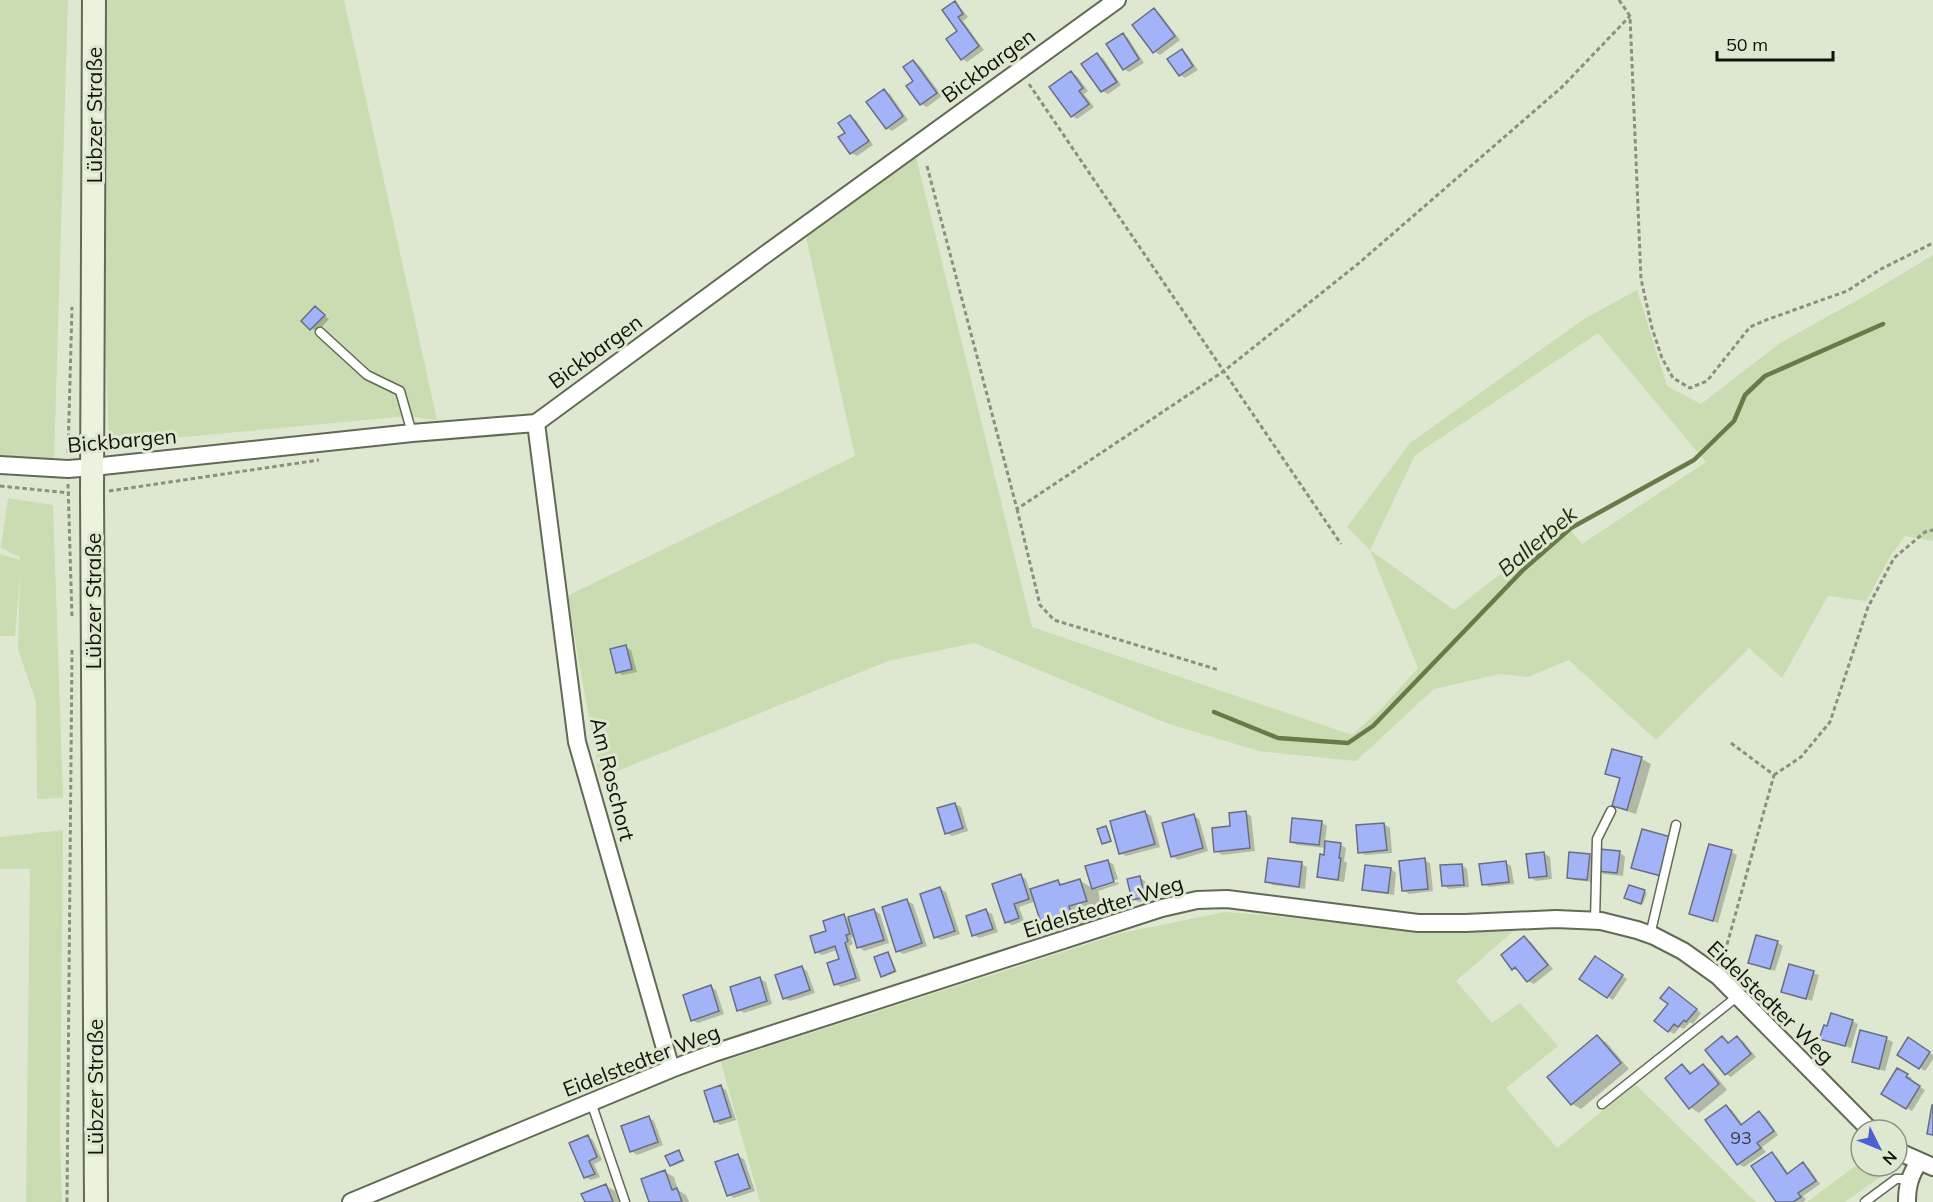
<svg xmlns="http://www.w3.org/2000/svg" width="1933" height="1202" font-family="Mulish,sans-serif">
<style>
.green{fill:#cadcb1;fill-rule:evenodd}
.shadow{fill:#0003}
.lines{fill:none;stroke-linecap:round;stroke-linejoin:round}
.stream{stroke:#677b48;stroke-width:4.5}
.building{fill:#a2b3f8;stroke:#686e83;stroke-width:1.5}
.lane-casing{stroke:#616a55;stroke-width:11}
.street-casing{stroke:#616a55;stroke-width:20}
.secondary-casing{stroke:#616a55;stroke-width:26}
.path{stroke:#89907f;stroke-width:3;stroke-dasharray:4.5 3;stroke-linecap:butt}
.lane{stroke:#fff;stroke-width:8}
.street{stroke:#fff;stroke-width:16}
.secondary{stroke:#ebf3de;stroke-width:22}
.labels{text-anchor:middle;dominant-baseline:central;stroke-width:6;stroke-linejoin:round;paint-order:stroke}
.number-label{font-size:18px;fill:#343a46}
.street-label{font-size:21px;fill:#0f120a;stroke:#dee8d0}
.water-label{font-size:22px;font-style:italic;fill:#222d0f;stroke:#dee8d0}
</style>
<rect width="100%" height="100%" fill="#dee8d0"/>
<path class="green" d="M0 0H68L54 459 0 456Z
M105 0H344L437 420 407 416 109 444 102 230Z
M916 157 1032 627 1352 735 1381 709 1418 668 1370 550 1347 527 1410 443 1584 319 1637 290 1667 386 1701 404 1780 343 1872 292 1933 255V541L1905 536 1891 555 1866 601 1828 596 1782 678 1749 648 1656 740 1569 660 1528 677 1500 674 1434 689 1356 761 1259 751 1169 724 974 643 888 661 600 778 567 596 855 456 806 237ZM1598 333 1706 462 1582 544 1565 524 1454 610 1370 550 1415 455Z
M8 498 53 505 63 798 37 799 36 702 18 649 20 572 15 636H0V554L20 560V557L1 548Z
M63 830 60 1138 62 1202H26L30 869H0V837Z
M1225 912 1359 923 1516 929 1456 981 1492 1023 1520 1003 1558 1046 1506 1088 1557 1148 1635 1084 1756 1202H760L721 1062 1122 933Z
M1861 1162V1166H1885L1890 1170 1845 1202H1807Z"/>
<path class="shadow" d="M955 3 960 7 968 17 963 21 984 50 967 62 962 59Z
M1155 10 1160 14 1180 40 1160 55 1154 51Z
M1123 35 1128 38 1144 63 1129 72 1124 69Z
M1182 51 1187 54 1198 70 1185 78 1180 75Z
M1097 55 1103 58 1121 85 1108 94 1102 91 1084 64Z
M913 61 919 65 942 96 927 107 921 104 915 81Z
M1071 73 1077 76 1088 91 1084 94 1094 107 1077 119 1072 116Z
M884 91 890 94 908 120 892 131 887 128Z
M850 117 856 120 873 145 857 156 851 153 847 133Z
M315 308 329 319 317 332 303 321Z
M625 647 631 650 637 672 623 675 617 672Z
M1613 751 1642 759 1651 764 1636 814 1623 810 1614 805 1621 780 1607 773Z
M955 804 961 807 968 831 952 836 946 833Z
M1145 812 1151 816 1160 847 1126 856 1121 853Z
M1246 813 1251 816 1255 851 1222 855 1216 851 1232 827Z
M1193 816 1199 819 1208 851 1178 860 1172 856Z
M1321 822 1327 826 1325 842 1340 844 1346 848 1344 861 1347 863 1344 882 1324 879 1319 876 1326 848 1297 845 1292 842Z
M1384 824 1390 828 1392 853 1365 855 1360 852Z
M1105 827 1108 829 1112 842 1106 844 1103 843Z
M1731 852 1737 855 1718 923 1690 913Z
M1544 853 1550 857 1552 879 1536 881 1530 877Z
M1619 853 1625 856 1623 876 1604 874 1598 870Z
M1589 855 1595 859 1593 882 1574 880 1569 877Z
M1270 860 1302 864 1307 867 1305 889 1272 885 1267 881Z
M1424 860 1430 863 1433 891 1409 894 1404 891Z
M1107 861 1113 864 1118 879 1096 886V889L1118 882 1119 884 1098 891 1104 911 1087 917 1089 924 1061 933 1042 922 1036 901 1019 907 1024 921 1012 925 1006 922 1020 876 1026 879 1030 891 1058 882 1064 885 1079 880 1094 889 1087 867Z
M1506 863 1511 866 1514 884 1489 887 1483 884Z
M1462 865 1467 869 1469 887 1449 889 1443 885Z
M1391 869 1396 873 1394 895 1369 892 1363 889Z
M1140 878 1145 881 1150 900 1139 902 1134 899Z
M1630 886 1647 893 1643 904 1628 899Z
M940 889 946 892 960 934 941 940 935 937Z
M907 901 913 904 927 946 903 954 898 951Z
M874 910 880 914 889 943 864 951 859 947 855 936 851 938 853 944 849 946 861 981 841 987 835 984 841 960 837 950 822 955 816 952 828 932 844 916 848 919Z
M986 911 992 914 998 932 979 938 974 935Z
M1524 938 1530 941 1553 969 1534 984 1528 981 1520 971 1513 969 1503 956Z
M1777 942 1783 946 1775 971 1750 962Z
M888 953 890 955 897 972 884 977 882 976Z
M1601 961 1627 979 1613 1000 1608 997Z
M1790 965 1819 975 1812 1001 1783 991Z
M802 968 807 971 815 993 790 1001 784 998Z
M760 979 766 982 772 1004 744 1013 739 1010Z
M711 987 716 990 724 1014 698 1023 692 1020Z
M1670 989 1701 1013 1693 1024 1690 1022 1684 1029 1680 1027 1674 1034 1668 1031Z
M1852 1021 1858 1024 1851 1048 1827 1041Z
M1862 1032 1887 1039 1893 1042 1885 1071 1860 1065 1854 1061Z
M1598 1037 1606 1042 1629 1069 1581 1109 1572 1104Z
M1722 1038 1730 1043 1737 1038 1743 1041 1756 1057 1731 1077 1726 1074Z
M1908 1039 1933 1055V1059L1925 1071 1899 1054Z
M1703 1065 1712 1071 1727 1090 1699 1113 1690 1107 1683 1066 1693 1073Z
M1898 1070 1912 1078 1911 1081 1925 1090 1912 1111 1883 1093Z
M721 1087 726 1090 736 1120 720 1125 715 1121Z
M1726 1106 1732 1110 1743 1125 1759 1113 1765 1116 1778 1135 1762 1147 1766 1152 1744 1167 1738 1164Z
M649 1118 654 1121 663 1145 637 1155 631 1151Z
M588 1137 593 1140 602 1160 594 1164 600 1177 591 1180 585 1177Z
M678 1152 685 1161 673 1166 671 1165Z
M1772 1154 1777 1157 1789 1174 1803 1164 1809 1168 1820 1184 1803 1196 1806 1200 1803 1202H1778Z
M738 1156 744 1159 755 1191 734 1198 729 1195Z
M665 1172 674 1177 678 1190 686 1195 689 1202H650Z
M606 1186 615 1191 619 1202H586Z"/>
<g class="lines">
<path class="stream" d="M1214 712 1278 738 1348 743 1373 726 1524 569 1571 528 1694 460 1734 421 1745 395 1765 376 1883 324"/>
</g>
<path class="building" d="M955 1 963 14 958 17 979 46 961 60 946 39 957 31 942 10Z
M1154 8 1175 36 1153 53 1132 25Z
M1123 33 1139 59 1123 70 1106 44Z
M1182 49 1193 66 1179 76 1167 59Z
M1097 53 1117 82 1101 92 1081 64Z
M913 60 937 93 920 105 906 86 913 81 903 67Z
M1071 71 1083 88 1079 91 1089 104 1071 117 1049 87Z
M884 89 903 116 886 129 866 102Z
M850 115 869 141 850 154 838 137 845 133 838 123Z
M315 306 325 315 310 330 301 321Z
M626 645 632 669 616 673 610 649Z
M1612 749 1642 757 1627 810 1612 806 1620 778 1605 774Z
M955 803 963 828 945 834 937 808Z
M1145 811 1155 844 1119 854 1110 821Z
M1246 811 1250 848 1214 852 1212 828 1230 826 1229 813Z
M1194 814 1203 848 1171 857 1162 823Z
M1292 818 1322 821 1319 845 1290 842Z
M1384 823 1387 850 1358 853 1356 825Z
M1106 826 1111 841 1102 844 1097 829Z
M1642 829 1671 837 1661 876 1631 868Z
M1325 841 1341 843 1339 858H1341L1338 880 1317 877 1320 854 1324 855Z
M1709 844 1732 850 1713 921 1689 914Z
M1599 849 1620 851 1617 873 1597 871Z
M1544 852 1547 876 1529 878 1526 854Z
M1569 852 1590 854 1587 880 1567 878Z
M1268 858 1302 862 1299 887 1265 882Z
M1425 858 1428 889 1402 891 1399 861Z
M1108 860 1114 882 1092 889 1085 866Z
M1506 861 1509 882 1482 885 1479 864Z
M1462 864 1464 885 1442 886 1440 865Z
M1365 865 1391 868 1388 893 1362 890Z
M1021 874 1029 899 1014 904 1019 918 1005 923 992 884Z
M1140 876 1145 897 1132 900 1127 879Z
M1080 879 1087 901 1069 906 1071 914 1041 923 1030 889 1058 880 1060 885Z
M1629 885 1645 890 1641 904 1624 898Z
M940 887 955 931 934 938 920 894Z
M907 899 922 943 896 952 882 907Z
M874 909 884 940 857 948 848 917Z
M986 909 993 929 972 936 966 916Z
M844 914 850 934 846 935 848 941 845 943 856 978 834 985 827 963 839 959 835 946 815 953 810 936 826 931 823 921Z
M1756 935 1778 941 1770 969 1748 963Z
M1524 936 1548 965 1527 982 1515 967 1512 970 1501 955Z
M888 952 895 971 881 977 874 957Z
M1595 956 1623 975 1607 998 1579 979Z
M1789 964 1814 971 1806 999 1781 992Z
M802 966 810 990 783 999 775 975Z
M760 977 767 1001 737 1011 730 987Z
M711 985 719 1011 691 1021 683 995Z
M1669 987 1697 1009 1686 1022 1684 1020 1678 1027 1674 1024 1668 1032 1654 1021 1668 1004 1660 998Z
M1831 1013 1853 1020 1845 1046 1819 1039 1824 1025 1827 1026Z
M1860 1030 1887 1037 1879 1069 1852 1062Z
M1597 1035 1621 1063 1571 1105 1547 1077Z
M1722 1036 1728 1043 1737 1036 1751 1054 1725 1075 1705 1050Z
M1908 1037 1930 1052 1919 1069 1897 1055Z
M1682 1064 1690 1074 1703 1064 1719 1084 1689 1109 1665 1078Z
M1897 1068 1908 1074 1906 1077 1920 1086 1906 1109 1881 1094Z
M721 1085 731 1117 714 1122 704 1091Z
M1726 1105 1741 1125 1759 1111 1774 1131 1757 1143 1761 1148 1737 1165 1705 1120Z
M1932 1105H1933V1135L1927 1134Z
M649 1116 658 1142 630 1152 621 1126Z
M588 1135 597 1157 589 1161 595 1174 584 1178 569 1143Z
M679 1150 683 1160 670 1166 665 1156Z
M1772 1152 1787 1174 1803 1162 1816 1181 1798 1193 1801 1197 1793 1202H1776L1751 1166Z
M738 1154 750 1188 727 1196 715 1162Z
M665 1170 672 1190 677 1188 682 1202H649L641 1179Z
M606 1184 613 1202H585L581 1194Z"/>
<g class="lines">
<defs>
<path id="lane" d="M320 332 367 375 400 391 412 433
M1595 921 1597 839 1611 811
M1650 935 1676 825
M591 1102 625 1202
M1602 1104 1738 996
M1865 1202 1896 1179H1909"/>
<path id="street" d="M536 423 577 742 671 1069
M0 465 68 469 93 467 412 433 536 423 766 254 1117 0
M1897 1151 1933 1167
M351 1202 671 1069 714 1053 1162 908 1197 900 1227 899 1418 923H1465L1556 919 1601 921 1637 930 1654 936 1683 951 1718 976 1870 1130
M1907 1202C1907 1186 1910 1175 1919 1162"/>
<path id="secondary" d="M94 0 92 492 96 1202"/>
</defs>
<use href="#lane" class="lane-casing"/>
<use href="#street" class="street-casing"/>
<use href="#secondary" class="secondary-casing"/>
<path class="path" d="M1619 0 1630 16 1641 279 1652 328 1662 358 1673 378 1690 388 1707 381 1750 327 1766 320 1847 291 1881 269 1933 243
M1029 84 1341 544
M927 166 1017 509 1224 371 1359 263 1562 87 1630 16
M68 453 72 307
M68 484 72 618
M0 486 70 493
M109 491 319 460
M1017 509 1040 605 1054 620 1219 670
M1774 775 1801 757 1830 722 1868 607 1894 558 1925 532 1933 530
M1723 959 1774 775 1731 743
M67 1202 72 649"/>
<use href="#lane" class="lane"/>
<use href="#street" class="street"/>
<use href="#secondary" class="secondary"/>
</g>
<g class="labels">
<g class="number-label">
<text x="1741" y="1137">93</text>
</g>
<g class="street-label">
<text transform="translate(988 65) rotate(-36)">Bickbargen</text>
<text transform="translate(94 115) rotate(-90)">Lübzer Straße</text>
<text transform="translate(595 351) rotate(-36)">Bickbargen</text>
<text transform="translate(122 440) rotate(-5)">Bickbargen</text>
<text transform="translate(93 601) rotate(-90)">Lübzer Straße</text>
<text transform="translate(613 779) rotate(76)">Am Roschort</text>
<text transform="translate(1103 906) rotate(-17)">Eidelstedter Weg</text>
<text transform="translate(1771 1002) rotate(44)">Eidelstedter Weg</text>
<text transform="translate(641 1060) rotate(-21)">Eidelstedter Weg</text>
<text transform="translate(95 1087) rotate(-90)">Lübzer Straße</text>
</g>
<g class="water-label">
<text transform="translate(1537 541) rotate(-40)">Ballerbek</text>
</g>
</g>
<g transform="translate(1879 1148) rotate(133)"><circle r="28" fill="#dee8d0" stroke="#8b9281" stroke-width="1.5"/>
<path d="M0-4.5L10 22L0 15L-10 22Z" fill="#4e5ed3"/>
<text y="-9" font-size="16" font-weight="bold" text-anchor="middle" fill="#0f120a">N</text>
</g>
<path d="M1717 51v9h116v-9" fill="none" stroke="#0f120a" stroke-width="3"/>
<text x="1726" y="51" font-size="18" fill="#0f120a" stroke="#dee8d0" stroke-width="4.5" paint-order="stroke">50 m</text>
</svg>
